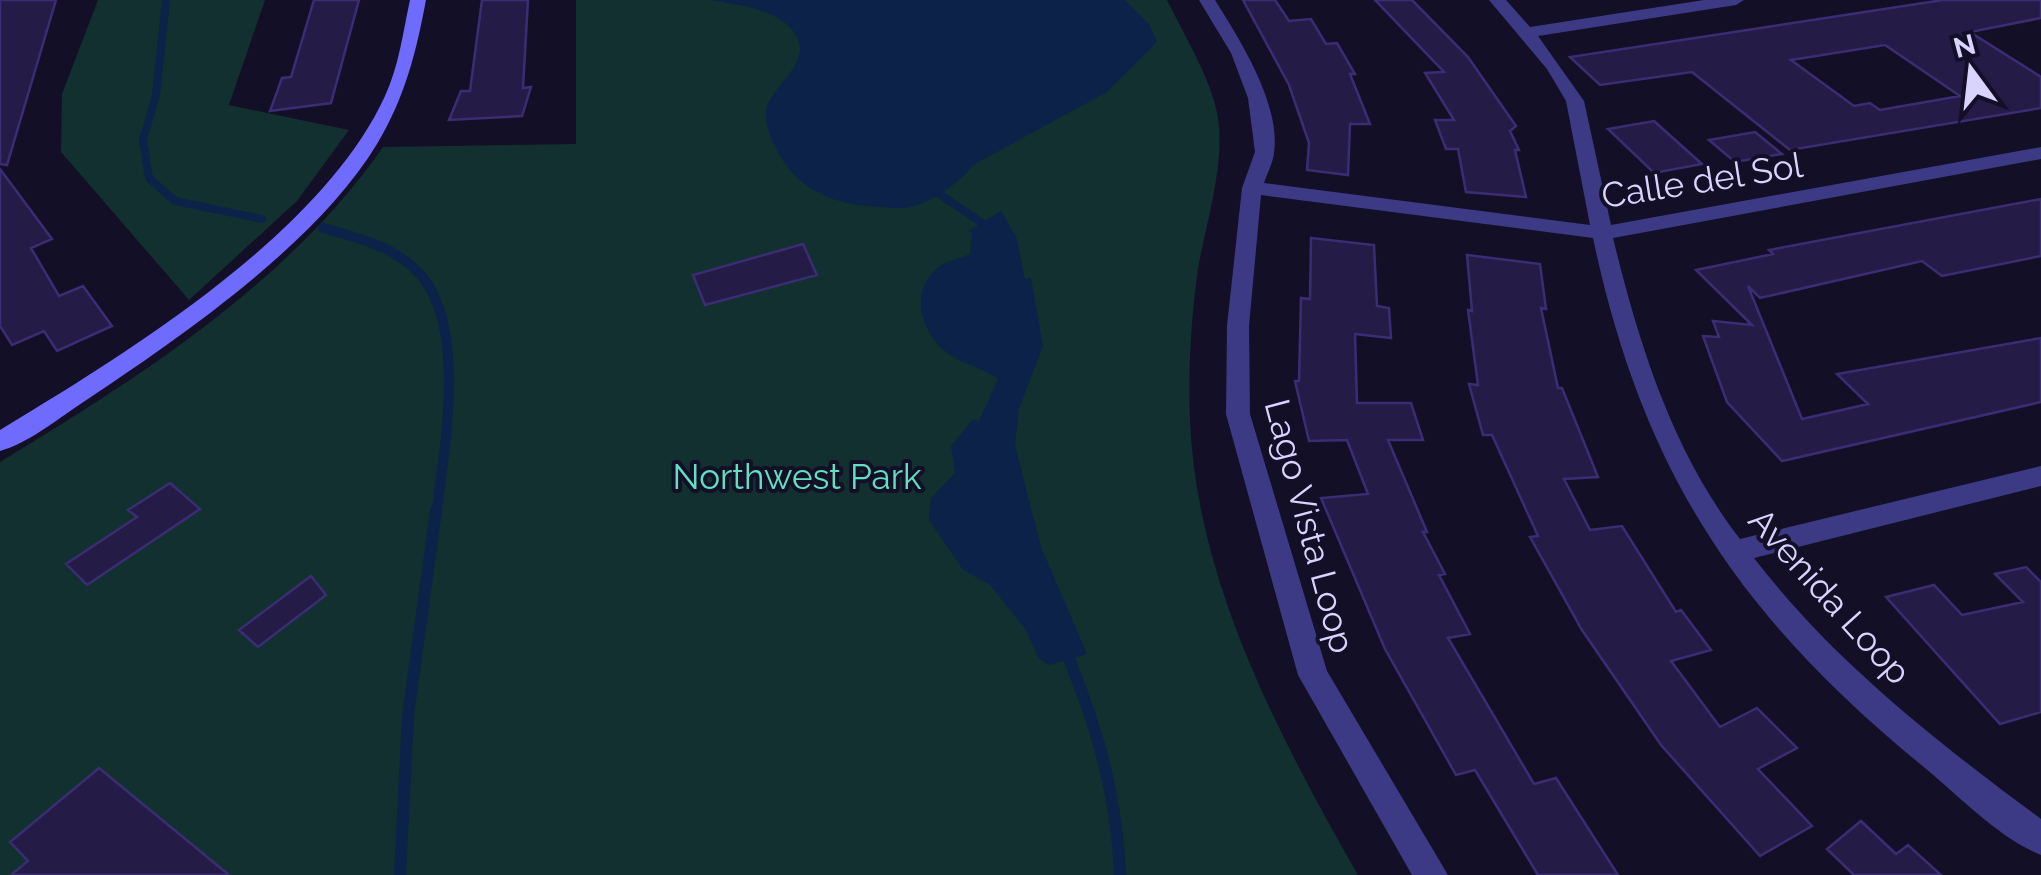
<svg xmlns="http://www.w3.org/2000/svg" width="2041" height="875" font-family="Raleway,sans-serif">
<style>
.green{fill:#12302f}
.water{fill:#0c2248}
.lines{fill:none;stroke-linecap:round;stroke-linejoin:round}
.stream-far2{stroke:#0c2248;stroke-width:8}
.stream-far1{stroke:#0c2248;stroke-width:10}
.stream{stroke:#0c2248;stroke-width:12}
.building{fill:#241b47;stroke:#3b2d73;stroke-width:2.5;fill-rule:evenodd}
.street{fill:#3d3a85;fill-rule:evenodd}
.secondary{fill:#6f6bff;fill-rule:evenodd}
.labels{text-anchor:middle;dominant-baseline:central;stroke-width:8;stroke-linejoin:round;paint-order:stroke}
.street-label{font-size:35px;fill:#d9d4ff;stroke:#130f26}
.park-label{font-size:35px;fill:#5fe0c0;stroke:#130f26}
</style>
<rect width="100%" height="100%" fill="#130f26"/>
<path class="green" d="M98 0H265L229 105 349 130 297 201 189 300 61 152 62 94Z
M576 0H1167C1183 33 1205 68 1215 104 1229 155 1207 217 1198 269 1191 318 1188 372 1190 421 1197 583 1280 738 1358 875H0V462C139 378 289 282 383 147L576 144Z"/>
<path class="water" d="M708 0H1125L1149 24 1157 42 1107 92 973 165C962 182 924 208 903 208 852 207 806 202 779 154 772 142 764 124 766 110 771 86 811 64 797 37 783 9 735 4 708 0Z
M1001 211 1016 236 1025 279 1031 278 1043 346 1019 409 1015 445 1041 547 1087 654 1050 665 1039 659 1026 630 990 585 963 570 929 520 931 498 955 473 951 446 973 419 979 421 998 379C983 368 964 365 949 354 920 334 908 289 940 266 949 260 961 258 970 254L972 232 968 231Z"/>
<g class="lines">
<path class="stream-far2" d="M166 0 156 95 143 140 149 178 175 201 262 219
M926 185 988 227"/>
<path class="stream-far1" d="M986 225 993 232
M323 228C355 237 389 245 414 268 469 317 445 448 436 514"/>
<path class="stream" d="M1065 649C1096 724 1117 793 1120 875
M400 875 408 716 436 511"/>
</g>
<path class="building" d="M0 0H56L7 165 0 164Z
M314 0H359L331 103 270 111 282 78 291 77Z
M482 0H528L523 88 531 87 522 116 449 120 461 91H470Z
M1243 0H1275L1289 21 1311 19 1326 44 1337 43 1355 74H1350L1370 124H1350L1348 175 1307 170 1309 143 1289 85Z
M1375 0H1412L1468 57 1516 126 1510 131 1519 150H1515L1526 197 1466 192 1458 149H1446L1435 120H1454L1425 73 1444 72Z
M1943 0H2041V18L1970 32 2041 77V108L1790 150 1692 72 1600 85 1570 57ZM1885 45 1960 96 1880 110 1870 103 1854 106 1791 60Z
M1654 121 1702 164 1654 173 1608 129Z
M1755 132 1782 154 1735 162 1709 140Z
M0 169 52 239 31 248 59 296 83 286 112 326 57 351 44 331 12 345 0 326Z
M2041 199V256L1942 276 1922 261 1760 298 1748 286 1802 419 1868 404 1837 374 2041 338V402L1782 461 1727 402 1703 336 1719 337 1713 321 1752 325 1696 270 1773 254 1769 250Z
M1311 238 1374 245 1377 306 1389 308 1391 338 1355 334 1357 403H1411L1423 440H1388L1427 532H1423L1445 574 1439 575 1470 634 1448 638 1534 784 1556 778 1618 875H1538L1475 770 1456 775 1385 649 1321 498 1368 494 1347 440 1309 441 1295 381H1299L1301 298 1310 299Z
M803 244 817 275 705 305 693 275Z
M1467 255 1540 264 1546 309 1541 308 1558 388H1562L1598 477 1564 479 1590 530 1622 526 1676 612 1681 610 1711 650 1671 661 1720 727 1757 708 1797 748 1758 769 1812 826 1760 856 1661 745 1582 630 1530 537 1538 536 1492 435H1483L1469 384 1478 385 1468 310 1472 311Z
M170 483 200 509 87 585 66 564 137 517 128 510Z
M2026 567 2041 582V712L2000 724 1886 597 1934 585 1962 615 2023 602 1995 574Z
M311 576 326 595 258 647 239 630Z
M99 768 229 875H11L28 861 10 842Z
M1861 821 1896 854 1908 845 1941 875H1854L1827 849Z"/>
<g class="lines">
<path class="street" d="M1199 0H1215C1240 40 1281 104 1274 153 1273 163 1267 174 1264 183L1590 225 1566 101 1547 69 1489 0H1506L1530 27 1704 0H1744L1736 5 1538 36 1584 101 1611 225 2041 147V159L1613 238C1639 344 1672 451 1740 539L2041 466V486L1754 558C1833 661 1937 742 2041 819V855C1999 838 1960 797 1925 768 1740 617 1643 474 1593 238L1261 195 1249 326 1250 414 1327 671 1448 875H1412L1298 675 1226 414 1227 326 1242 188 1255 152 1248 98 1231 53Z"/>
<path class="secondary" d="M410 0H426C416 53 405 97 377 144 316 245 177 340 79 405 55 421 28 443 0 451V430C127 353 322 234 385 96 399 66 403 32 410 0Z"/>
</g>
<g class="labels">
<g class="street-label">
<text transform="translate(1702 180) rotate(-9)">Calle del Sol</text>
<text transform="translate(1310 526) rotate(75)">Lago Vista Loop</text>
<text transform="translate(1830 596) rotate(48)">Avenida Loop</text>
</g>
<g class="park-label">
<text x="797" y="476">Northwest Park</text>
</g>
</g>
<g transform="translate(1971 70) rotate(345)" stroke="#130f26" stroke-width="8" paint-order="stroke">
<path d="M0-8L18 38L0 25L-18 38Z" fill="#d9d4ff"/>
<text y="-15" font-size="28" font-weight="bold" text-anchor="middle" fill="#d9d4ff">N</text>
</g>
</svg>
